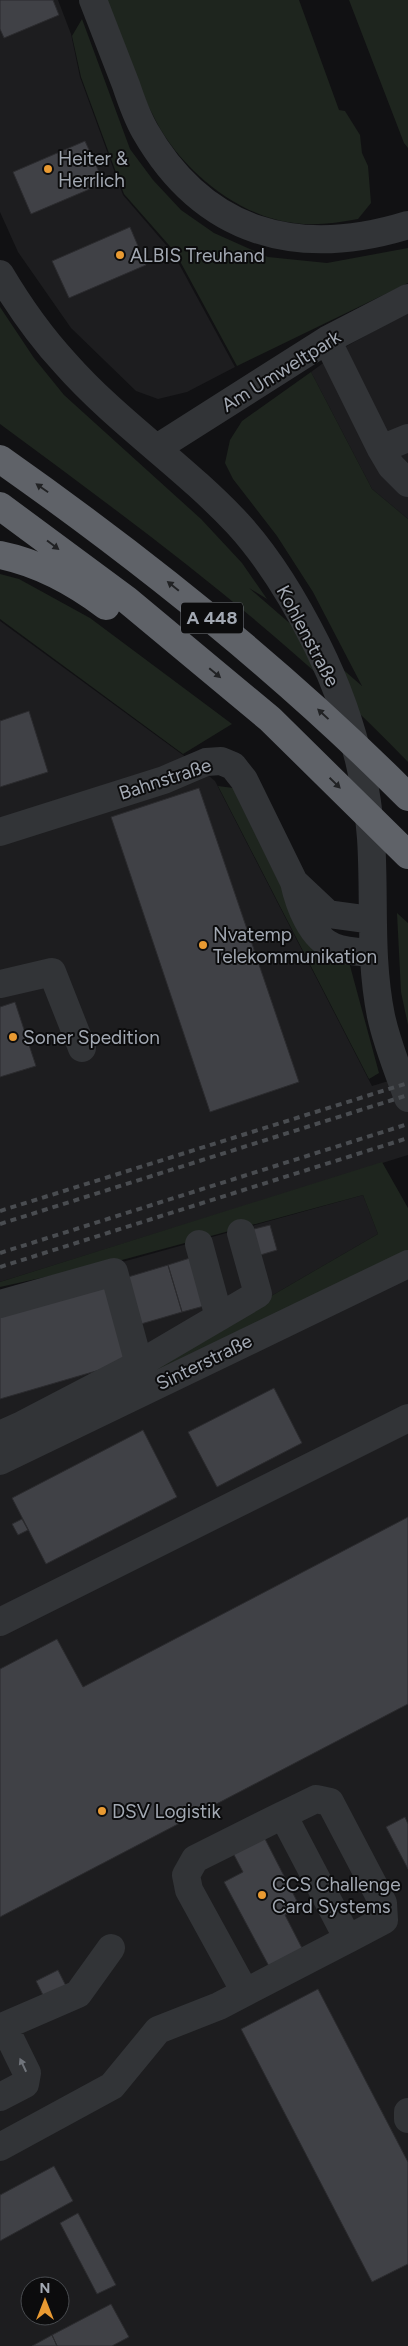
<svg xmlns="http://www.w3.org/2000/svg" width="408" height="2346" font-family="Figtree,sans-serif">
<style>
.built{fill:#1d1d1f;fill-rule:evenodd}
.green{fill:#1e251e}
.building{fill:#404146;stroke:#2b2b2e}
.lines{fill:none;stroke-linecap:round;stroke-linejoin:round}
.minor{stroke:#323437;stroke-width:28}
.highway{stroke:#5f6268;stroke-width:28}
.rail{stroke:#494c50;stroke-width:4;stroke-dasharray:6 5;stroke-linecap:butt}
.oneway{fill:#212224}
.oneway2{fill:#70747b}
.poi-dot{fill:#e99a32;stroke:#0c0c0d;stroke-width:2}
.labels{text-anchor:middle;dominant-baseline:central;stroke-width:4;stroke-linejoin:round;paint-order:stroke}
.shield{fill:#0c0c0d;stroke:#767a81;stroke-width:1}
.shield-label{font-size:18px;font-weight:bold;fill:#a3a9b3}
.poi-label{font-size:19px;fill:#a3a9b3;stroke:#0c0c0d;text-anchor:start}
.street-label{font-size:19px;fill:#a3a9b3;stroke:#0c0c0d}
</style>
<rect width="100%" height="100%" fill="#111113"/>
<path class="built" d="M0 0H58L71 34 80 77 123 195 173 253 235 367 187 392 158 399 136 391 71 328 18 252 0 212Z
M408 312V519L372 489 311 372 345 347Z
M0 621 187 758 215 781 372 1086 408 1075V1155L0 1282Z
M363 1195 378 1234 121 1383 408 1252V2346H0V1296ZM30 2286H60V2316H30Z"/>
<path class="green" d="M107 0H299L339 110 345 111 360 135 362 153 368 166 371 203 358 219C336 223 316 226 294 223 239 217 183 171 157 123 136 84 122 42 107 0Z
M349 0H408V148L404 143Z
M82 19 130 149 153 180 181 210 214 233 268 257 327 263 408 248V283L237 366 175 252 124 194 81 77 72 36Z
M0 307 34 358 64 395 201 519 242 563 267 599 249 588 362 686 313 592 277 536 233 479 225 463 230 440 242 421 311 372 372 489 408 519V762C286 634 142 529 0 424Z
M0 574 19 579 90 618 232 724 183 754 0 619Z
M218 786 233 788 305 935 349 962 379 1073 369 1079Z
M397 913 408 923V1025L401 992Z
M382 1162 408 1208V1252L37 1430 121 1383 378 1234 363 1195 122 1260 0 1287V1282Z"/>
<path class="building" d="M0 0H53L59 15 4 38 0 29Z
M85 141 104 183 31 214 13 172Z
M130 227 146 265 69 298 52 261Z
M29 711 48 772 0 787V721Z
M199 788 299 1082 210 1112 111 817Z
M15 1002 36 1066 0 1077V1007Z
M270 1225 277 1250 257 1256 250 1230Z
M190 1258 204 1306 182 1312 168 1265Z
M168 1265 182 1312 141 1324 128 1277Z
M105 1285 127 1362 0 1399V1315Z
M274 1388 302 1443 217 1487 188 1432Z
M143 1430 177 1497 46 1564 12 1498Z
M408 1517V1704L0 1917V1669L57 1639 83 1687Z
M22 1519 28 1530 18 1535 12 1524Z
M405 1817 408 1824V1869L386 1827Z
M264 1837 300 1907 285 1915 304 1952 271 1970 224 1882 243 1872 233 1853Z
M58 1970 69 1992 47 2003 36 1981Z
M318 1989 408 2162V2264L372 2282 241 2029Z
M54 2166 73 2201 0 2241V2195Z
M78 2213 116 2285 97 2294 60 2223Z
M111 2304 129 2337 112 2346H57L52 2335Z
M52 2335 57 2346H32Z"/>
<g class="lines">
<path class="minor" d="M93 0C104 28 115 57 126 85 131 100 137 117 145 131 204 234 298 259 408 225
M0 274C19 306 40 336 65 363 117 422 184 466 238 524 270 559 296 603 317 645 347 705 366 770 371 838 375 898 369 957 381 1016 387 1044 398 1071 408 1098
M327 340 381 449 391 466 408 483
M157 448 327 340 408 298
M381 449 408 438
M0 832 164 780 206 762 221 761 233 766 244 780 294 882
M372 920 328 914 294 882C299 905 311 938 334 947 346 952 361 952 373 953
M0 984 52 972 82 1048
M199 1244 219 1317
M0 1304 114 1272 139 1364
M0 1435 22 1425
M33 1445 22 1425 139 1364 258 1294 241 1233
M0 1461 408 1264
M0 1622 408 1418
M283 1815 316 1799 330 1802 383 1903 384 1920 348 1939
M4 2026 78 1994 111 1948
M0 2028 4 2026 27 2073 25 2084 0 2097
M408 2112V2119
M0 2147 112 2086 158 2030 219 2006 348 1939 283 1815 195 1859 186 1875 189 1890 245 1992"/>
<path class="highway" d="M0 459C145 561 283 671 408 797
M0 506 127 600 270 719 408 855
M0 555C39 563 74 582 106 606"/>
<path class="rail" d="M0 1211 408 1083
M0 1224 408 1095
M0 1253 408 1124
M0 1267 408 1138"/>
</g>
<defs><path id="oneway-solid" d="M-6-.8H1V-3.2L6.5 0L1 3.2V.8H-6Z" transform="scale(1.25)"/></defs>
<g class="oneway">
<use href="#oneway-solid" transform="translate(42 488) rotate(-145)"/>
<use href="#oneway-solid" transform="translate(53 545) rotate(37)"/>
<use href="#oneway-solid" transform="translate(173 586) rotate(-141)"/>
<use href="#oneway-solid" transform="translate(215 673) rotate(40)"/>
<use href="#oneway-solid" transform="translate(323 714) rotate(-137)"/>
<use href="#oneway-solid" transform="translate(335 783) rotate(44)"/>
</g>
<use class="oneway2" href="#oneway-solid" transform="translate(23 2065) rotate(-115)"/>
<g class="poi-dot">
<circle cx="48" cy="169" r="5"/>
<circle cx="120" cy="255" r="5"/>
<circle cx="203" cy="945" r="5"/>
<circle cx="13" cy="1037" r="5"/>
<circle cx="102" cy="1811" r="5"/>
<circle cx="262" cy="1895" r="5"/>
</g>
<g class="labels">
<rect class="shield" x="181" y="602.5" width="62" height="31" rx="4"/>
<g class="shield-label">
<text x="212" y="618">A 448</text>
</g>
<g class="poi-label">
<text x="58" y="158">Heiter &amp;<tspan x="58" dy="22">Herrlich</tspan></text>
<text x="130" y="255">ALBIS Treuhand</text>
<text x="213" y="934">Nvatemp<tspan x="213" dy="22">Telekommunikation</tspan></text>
<text x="23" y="1037">Soner Spedition</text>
<text x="112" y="1811">DSV Logistik</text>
<text x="272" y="1884">CCS Challenge<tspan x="272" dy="22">Card Systems</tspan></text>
</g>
<g class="street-label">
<text transform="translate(281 371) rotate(-32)">Am Umweltpark</text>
<text transform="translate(308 636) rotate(62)">Kohlenstraße</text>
<text transform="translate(165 779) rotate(-18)">Bahnstraße</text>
<text transform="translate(204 1362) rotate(-26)">Sinterstraße</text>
</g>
</g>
<g transform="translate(45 2301)"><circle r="24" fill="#0c0c0d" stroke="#484b4f"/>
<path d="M0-4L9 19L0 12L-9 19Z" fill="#e99a32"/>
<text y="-8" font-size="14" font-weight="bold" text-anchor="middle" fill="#a3a9b3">N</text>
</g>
</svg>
